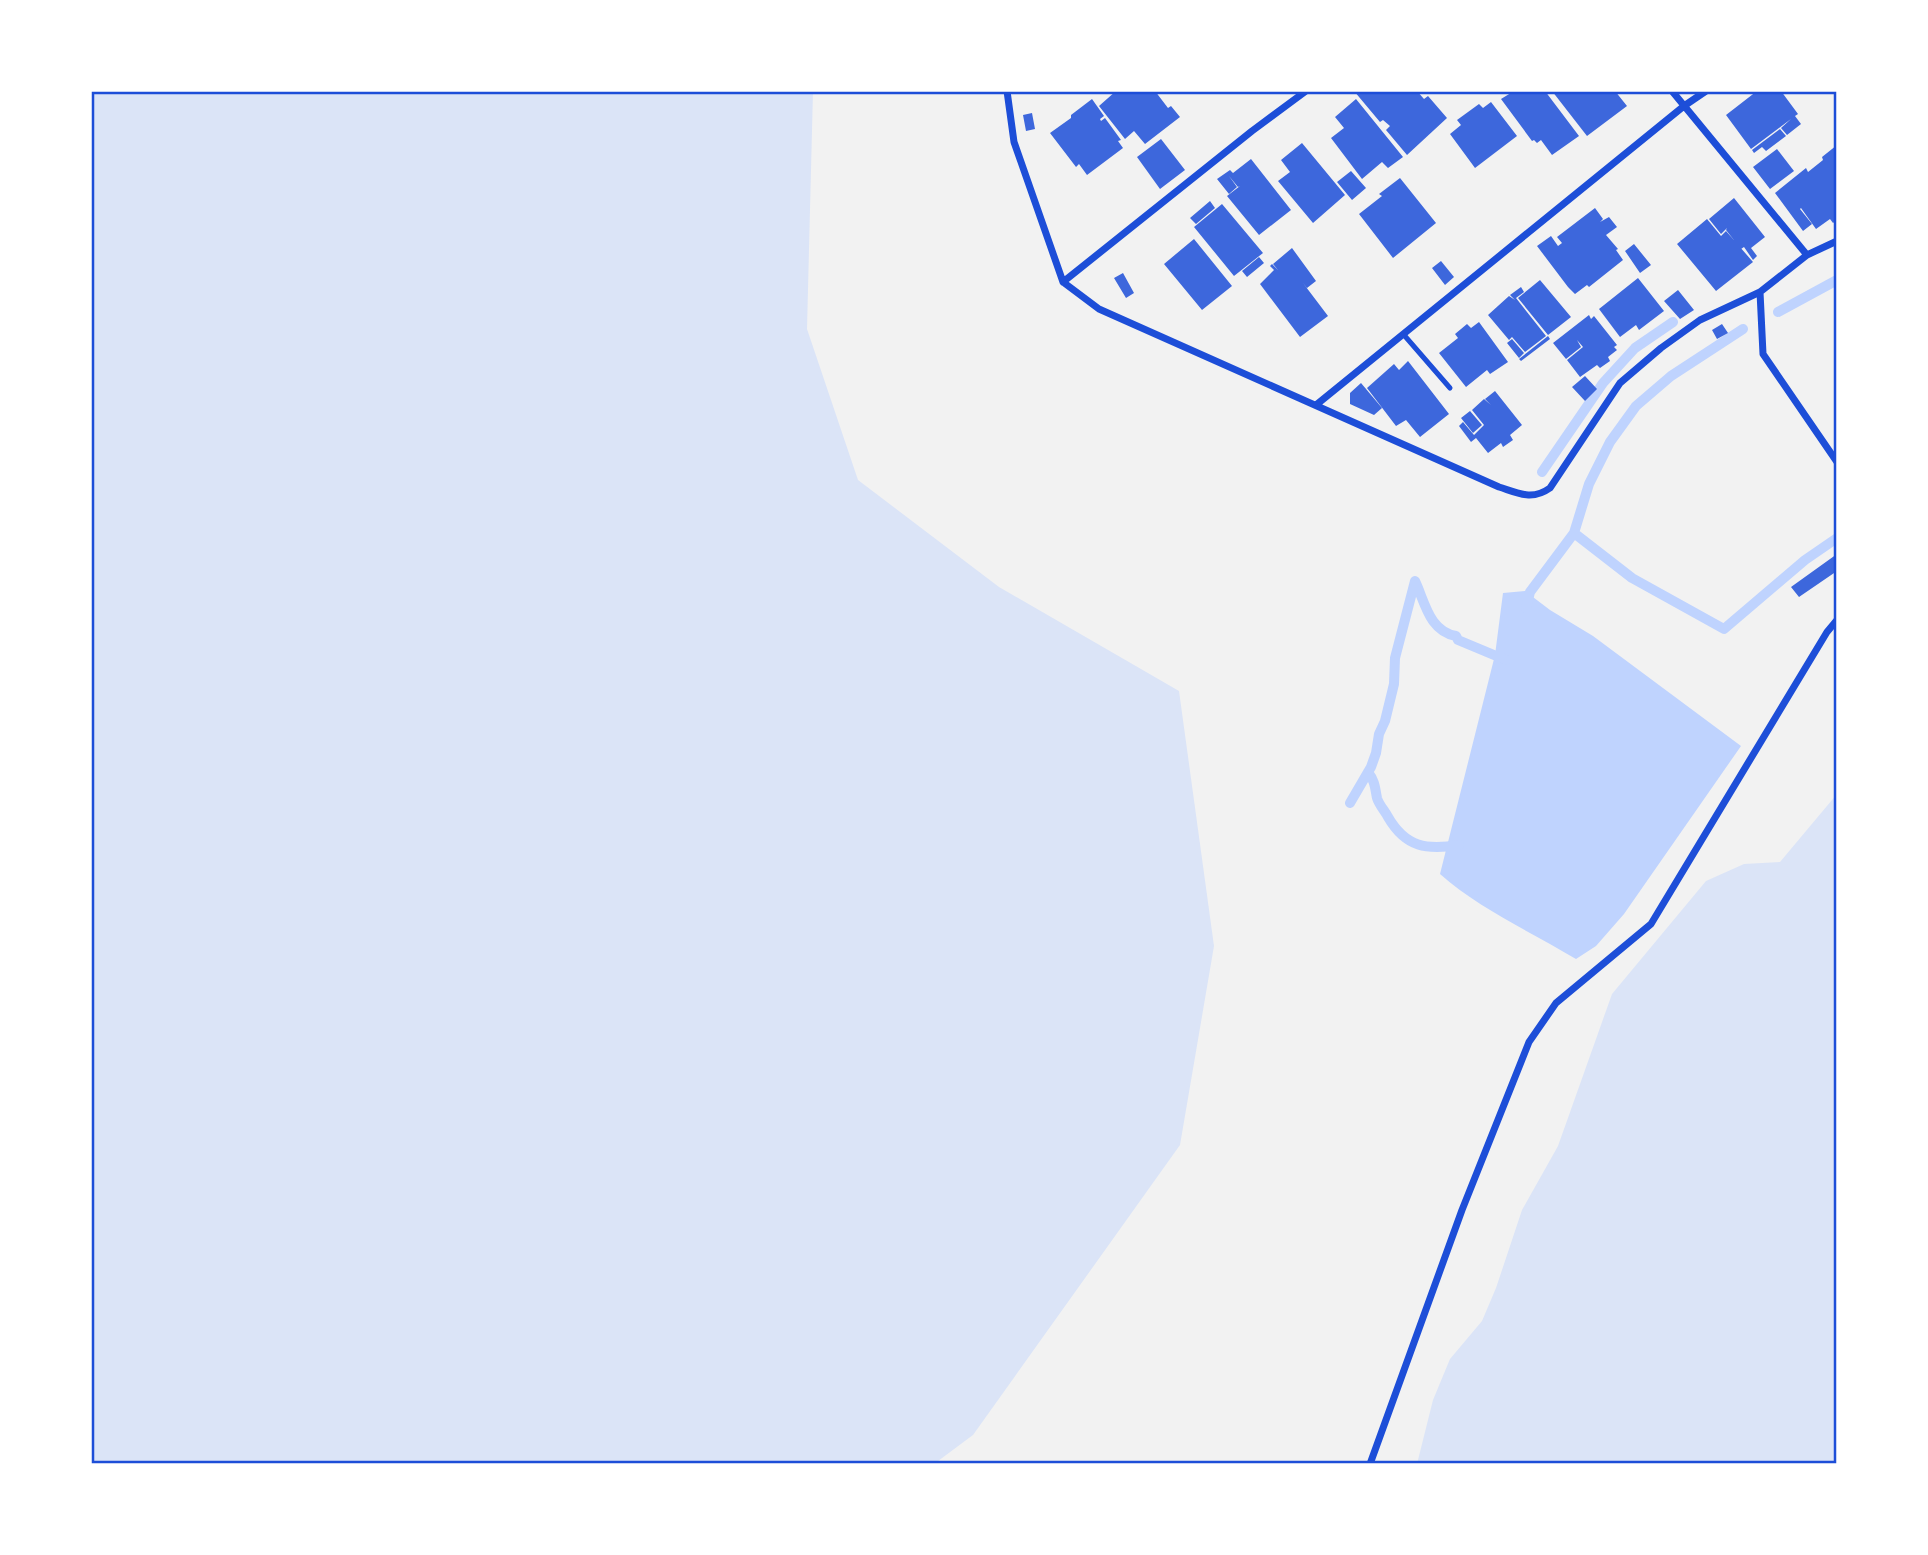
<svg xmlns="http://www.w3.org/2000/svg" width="1928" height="1555" font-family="'Golos Text',sans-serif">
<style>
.green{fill:#dbe4f7}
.water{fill:#bfd3fe}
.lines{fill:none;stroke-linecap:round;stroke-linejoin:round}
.stream{stroke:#bfd3fe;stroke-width:10}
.building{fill:#3d67dc}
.service{stroke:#1d4ed8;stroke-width:5}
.minor{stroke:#1d4ed8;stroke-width:7}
.neatline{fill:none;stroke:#1d4ed8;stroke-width:2.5}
</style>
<rect width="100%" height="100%" fill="#f2f2f2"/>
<path class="green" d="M91 91H813L807 329 858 480 999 587 1179 691 1214 946 1180 1145 973 1435 934 1464H91Z
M1837 794V1464H1417L1433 1400 1450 1359 1482 1321 1496 1288 1522 1210 1558 1146 1612 994 1706 881 1744 864 1780 862Z"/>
<path class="water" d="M1525 591 1550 610 1593 636 1741 746 1624 914 1596 946 1576 959C1531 932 1478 908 1440 874L1495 655 1503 593Z"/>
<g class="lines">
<path class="stream" d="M1778 312 1837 280
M1542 472 1603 383 1635 348 1673 322
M1574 533 1632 578 1724 629 1805 560 1837 538
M1526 608 1530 592 1574 533 1589 484 1610 442 1636 406 1671 376 1743 329
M1368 772C1375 781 1375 788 1377 798 1379 805 1385 811 1388 817 1406 848 1427 850 1459 845
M1350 803 1371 767 1376 753 1379 734 1385 721 1394 684 1395 658 1415 581C1425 602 1429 631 1456 636L1458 640 1506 660"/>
</g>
<path class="building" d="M1116 91H1155L1168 108 1171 106 1180 117 1145 144 1134 131 1125 139 1099 106Z
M1354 91H1417L1424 99 1428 96 1447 118 1407 155 1386 130 1390 126 1383 120 1380 122Z
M1514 91H1545L1579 136 1552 155 1541 140 1537 143 1534 140 1532 141 1501 99Z
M1552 91H1615L1627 106 1587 136Z
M1757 91H1781L1798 114 1795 116 1801 124 1787 135 1781 128 1791 119 1751 149 1726 115Z
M1092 99 1104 116 1100 119 1101 121 1105 118 1121 140 1118 141 1123 148 1087 175 1079 164 1076 167 1050 133 1071 118V115Z
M1356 99 1403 157 1388 168 1382 162 1362 179 1331 138 1344 128 1335 117Z
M1491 102 1517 136 1475 168 1450 134 1461 125 1457 120 1479 104 1483 108Z
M1032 113 1035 129 1026 131 1023 115Z
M1780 129 1786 136 1766 151 1762 147 1754 153 1752 150Z
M1161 139 1185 170 1160 189 1137 157Z
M1302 143 1345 195 1313 223 1278 181 1290 172 1281 160Z
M1837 145V220L1833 223 1830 219 1816 229 1801 208 1800 209 1812 224 1803 231 1775 193 1806 168 1808 172 1823 160 1822 157Z
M1777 149 1794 171 1770 189 1753 167Z
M1251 159 1291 210 1259 235 1227 196 1240 186 1238 187 1229 176 1237 187 1229 194 1217 179 1230 170 1233 173Z
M1351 171 1366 188 1352 200 1337 182Z
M1400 178 1436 223 1393 258 1359 214 1382 196 1379 194Z
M1734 198 1765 237 1751 248 1757 256 1753 260 1744 247 1741 249 1726 230 1727 228 1721 234 1709 219Z
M1210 201 1215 208 1196 224 1190 218Z
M1222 204 1263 253 1234 276 1194 227Z
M1595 208 1603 219 1600 222 1609 217 1617 227 1606 235 1618 249 1616 250 1623 260 1589 287 1587 285 1575 294 1568 287 1537 246 1551 236 1558 246 1562 243 1557 237Z
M1707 219 1721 236 1726 231 1753 262 1716 291 1677 244Z
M1194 239 1232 286 1202 310 1164 264Z
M1634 244 1651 265 1640 273 1625 251Z
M1292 248 1316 281 1307 288 1303 283 1328 316 1300 337 1260 284 1274 270 1270 266 1272 264 1278 270 1273 264Z
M1259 257 1264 263 1247 277 1242 271Z
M1441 261 1454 277 1445 285 1432 268Z
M1123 273 1134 293 1126 298 1114 278Z
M1638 278 1664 311 1639 330 1636 325 1620 337 1599 309Z
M1540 280 1571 317 1548 335 1518 298Z
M1521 287 1524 292 1516 298 1546 336 1525 352 1512 337 1509 340 1488 315 1509 296 1515 300 1510 295Z
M1678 290 1694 310 1680 319 1664 301Z
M1589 315 1591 319 1594 316 1617 345 1614 347 1617 350 1608 357 1610 361 1600 368 1597 365 1580 377 1567 360 1583 347 1577 340 1581 347 1566 359 1553 343Z
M1479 322 1508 362 1490 374 1487 370 1466 387 1439 353 1458 338 1455 334 1467 324 1471 328Z
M1722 324 1728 333 1717 339 1712 330Z
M1548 336 1550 339 1521 361 1519 359Z
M1512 339 1524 353 1519 358 1507 343Z
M1408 361 1449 414 1420 437 1406 420 1396 426 1367 388 1394 364 1399 370Z
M1585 376 1597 389 1585 401 1572 387Z
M1361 383 1382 408 1374 415 1350 404V393Z
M1495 391 1522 425 1510 435 1513 440 1503 447 1501 443 1488 453 1476 438 1471 442 1459 426 1463 422 1474 435 1484 425 1472 410 1484 399 1491 405 1485 399Z
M1470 411 1482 425 1473 433 1461 418Z
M1837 554V571L1799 597 1791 587Z"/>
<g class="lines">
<path class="service" d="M1404 335 1450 388"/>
<path class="minor" d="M1007 91 1014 142 1063 282 1099 309 1499 487C1518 493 1532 501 1550 488L1620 383 1661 348 1700 320 1760 292 1807 255 1837 241
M1672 91 1807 255
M1063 282 1252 131 1306 91
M1760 292 1763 354 1837 462
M1316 405 1684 106 1706 91
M1370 1464 1462 1210 1529 1042 1556 1003 1651 924 1827 632 1837 620"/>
</g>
<rect width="1928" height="1555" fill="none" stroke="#ffffff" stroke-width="186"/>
<rect x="93" y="93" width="1742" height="1369" class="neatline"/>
</svg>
